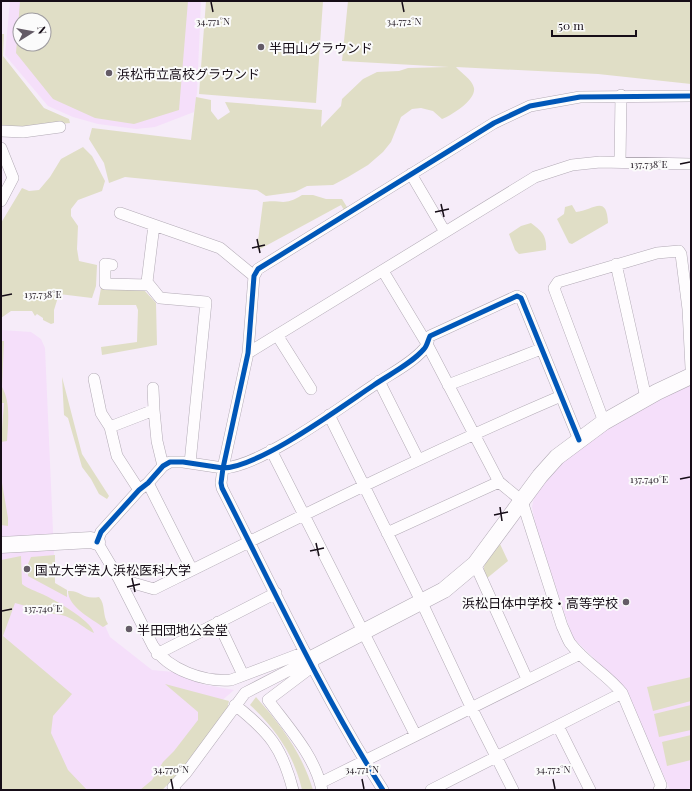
<svg xmlns="http://www.w3.org/2000/svg" width="692" height="791" font-family="'Playfair Display','Noto Sans JP',serif">
<style>
.built{fill:#f5dffa;fill-rule:evenodd}
.green{fill:#e0dec6;fill-rule:evenodd}
.lines{fill:none;stroke-linecap:round;stroke-linejoin:round}
.street-casing{stroke:#b2aab5;stroke-width:12}
.secondary-casing{stroke:#b2aab5;stroke-width:17}
.street{stroke:#fefcfe;stroke-width:11}
.secondary{stroke:#fefcfe;stroke-width:16}
.cycleway-casing{stroke:#fbfbfb;stroke-width:8}
.cycleway{stroke:#0057b8;stroke-width:5}
.ticks{fill:none;stroke:#160d17;stroke-width:1.5}
.poi-dot{fill:#645b66;stroke:#fbfbfb;stroke-width:1.5}
.labels{text-anchor:middle;dominant-baseline:central;stroke-width:4;stroke-linejoin:round;paint-order:stroke}
.poi-label{font-size:13px;fill:#160d17;stroke:#fbfbfb;text-anchor:start}
.ticks-label{font-size:10px;text-anchor:middle;fill:#160d17;stroke:#fbfbfb;stroke-width:4;stroke-linejoin:round;paint-order:stroke}
</style>
<rect width="100%" height="100%" fill="#f6ecf9"/>
<path class="built" d="M10 1H201L197 93 194 112 155 127 136 129 98 124 73 117 48 106 5 55ZM20 20H44V44H20Z
M1 330 31 332 41 339 45 348 54 554 53 584 103 621 110 637 152 670 174 672 201 684 234 690 219 703 154 790H1Z
M691 385V788L683 790H670L626 689 573 638 536 528 532 507 535 493 566 457 582 444 654 399Z"/>
<path class="green" d="M20 1H188L179 110 134 124 95 118 53 99 16 53ZM20 20H44V44H20Z
M206 1H323L316 103 199 94Z
M348 1H691V84L598 74 456 67C461 73 472 79 474 88 476 100 452 115 442 119L433 111 421 108 412 109 401 117 391 142 383 152 368 165 348 177 333 185 307 186 295 192 266 196 257 190 125 177 109 183 104 163 89 139 92 128 191 140 196 97 211 100V111L218 120 230 112 225 102 322 110 321 127 341 106 342 99 363 79 377 72 399 71 408 68 449 67 342 61Z
M1 34H4L3 56 44 108 69 119 70 123 28 127 1 126Z
M83 147 92 156 105 181 102 191 78 200 71 209V216L78 226 77 249 79 261 97 265 96 286 92 298 59 294 54 310V323L51 324 43 320V318L37 314 35 316 32 311H11L1 318V223L22 188 29 191 39 190 50 177 61 159Z
M302 195H313L326 199H342L347 207 344 210 341 205 260 249H257L263 202C282 199 283 207 302 195Z
M572 205 576 212C592 211 607 193 608 223L572 244 569 243 557 219 564 214 565 207Z
M531 223C542 231 547 236 546 250L519 254 515 250 509 234 521 226Z
M101 288 144 290 156 303 157 345 102 355 101 347 137 342 138 310 136 305H98Z
M2 341H4L2 387C11 403 8 423 7 441L1 442 4 403H1Z
M62 377 82 454 109 496 107 499 99 494 91 479 82 467 68 418 64 415Z
M1 477 8 518V526L1 525Z
M500 544 508 561 486 579 483 572 485 563Z
M55 555V583L67 590V597L28 576V564L31 557Z
M21 556 22 584C28 589 36 591 42 594 55 600 91 620 94 633 80 626 70 614 54 614L15 603 3 636 72 694 53 716 51 733 68 770 87 790H1V560Z
M68 591C81 590 82 600 99 597 106 605 102 615 108 624L103 627C92 619 68 607 68 591Z
M691 677V701L653 711 647 687Z
M165 684 229 701 227 710 177 776 162 790H140L152 780 163 762 174 751 198 720V712Z
M256 697C281 725 302 753 313 790H302C294 755 276 729 250 705Z
M691 705V730L659 737 654 714Z
M691 735V760L667 766 662 742Z"/>
<g class="lines">
<defs>
<path id="street" d="M1 131 23 132 60 127
M1 148 13 178 1 201
M620 162 621 95
M411 174 445 232
M120 213 154 225
M616 264 646 398
M112 265 105 264V284L149 285
M383 271 427 344 499 482 522 501 562 626C565 632 567 638 570 643 585 663 607 674 622 693L661 785 659 790
M277 335 311 389
M248 353 535 177 572 165 600 162 691 164
M94 379 101 413 110 427 117 456 139 490
M379 381 418 459
M448 385 541 349
M153 388 154 410
M329 415 422 603 471 707 513 790
M604 422 555 291 554 288 558 282 657 253 679 251 681 254 688 309 691 368
M110 427 154 410 157 441 163 466
M271 450 415 734
M190 463 206 302 160 298 147 282 154 225 220 248 254 276
M148 483 192 570
M387 533 499 482
M475 564 527 679
M119 579 154 589C289 522 423 455 561 396
M218 622 243 675
M305 652 231 680C204 682 168 670 153 646L119 579 97 542 101 532 139 490 148 483 163 466 170 462H183L223 468 248 353 254 276 258 269 494 123 530 106 580 97 691 96
M157 654 276 593
M313 666 268 700C288 727 315 756 322 790
M235 705C269 732 282 747 293 790
M558 726 590 790
M320 783 580 654
M175 790 173 787 186 773 245 693 309 660
M383 790C322 694 274 590 222 488L221 483 223 468C260 467 341 407 374 385 390 374 411 364 424 349 427 346 428 340 430 336L517 296 521 298 579 440
M431 790 622 693"/>
<path id="secondary" d="M1 545 91 540 97 542
M309 660 444 590 475 564 540 476 557 457 604 422 657 392 691 376"/>
</defs>
<use href="#street" class="street-casing"/>
<use href="#secondary" class="secondary-casing"/>
<use href="#street" class="street"/>
<use href="#secondary" class="secondary"/>
<defs>
<path id="cycleway" d="M97 542 101 532 139 490 148 483 163 466 170 462H183L223 468 248 353 254 276 258 269 494 123 530 106 580 97 691 96
M383 790C322 694 274 590 222 488L221 483 223 468C260 467 341 407 374 385 390 374 411 364 424 349 427 346 428 340 430 336L517 296 521 298 579 440"/>
</defs>
<use href="#cycleway" class="cycleway-casing"/>
<use href="#cycleway" class="cycleway"/>
</g>
<path class="ticks" d="M211 2 213 12M402 2 404 12M680 164 690 162M441 204 444 217M435 212 449 209M257 239 260 253M252 248 265 245M2 296 12 294M680 479 690 477M500 507 502 521M494 515 508 512M316 543 319 556M310 551 324 548M132 578 135 592M127 587 140 584M2 611 12 609M171 779 173 789M362 779 364 789M553 779 555 789"/>
<g class="poi-dot">
<circle cx="261" cy="47" r="4"/>
<circle cx="109" cy="73" r="4"/>
<circle cx="27" cy="569" r="4"/>
<circle cx="626" cy="602" r="4"/>
<circle cx="129" cy="629" r="4"/>
</g>
<g class="labels">
<g class="poi-label">
<text x="269" y="47">半田山グラウンド</text>
<text x="117" y="73">浜松市立高校グラウンド</text>
<text x="35" y="569">国立大学法人浜松医科大学</text>
<text x="618" y="602" text-anchor="end">浜松日体中学校・高等学校</text>
<text x="137" y="629">半田団地公会堂</text>
</g>
</g>
<g class="ticks-label">
<text x="213" y="25">34.771°N</text>
<text x="404" y="25">34.772°N</text>
<text x="649" y="168">137.738°E</text>
<text x="43" y="298">137.738°E</text>
<text x="649" y="483">137.740°E</text>
<text x="43" y="612">137.740°E</text>
<text x="171" y="773">34.770°N</text>
<text x="362" y="773">34.771°N</text>
<text x="553" y="773">34.772°N</text>
</g>
<rect width="692" height="791" fill="none" stroke="#160d17" stroke-width="4"/>
<g transform="translate(32 32) rotate(79)"><circle r="19" fill="#fbfbfb" stroke="#9f9ca0"/>
<path d="M0-3L7 15L0 10L-7 15Z" fill="#645b66"/>
<text y="-6" font-size="11" font-weight="bold" text-anchor="middle" fill="#160d17">N</text>
</g>
<path d="M552 30v6h84v-6" fill="none" stroke="#160d17" stroke-width="2"/>
<text x="558" y="30" font-size="12" fill="#160d17" stroke="#fbfbfb" stroke-width="3" paint-order="stroke">50 m</text>
</svg>
